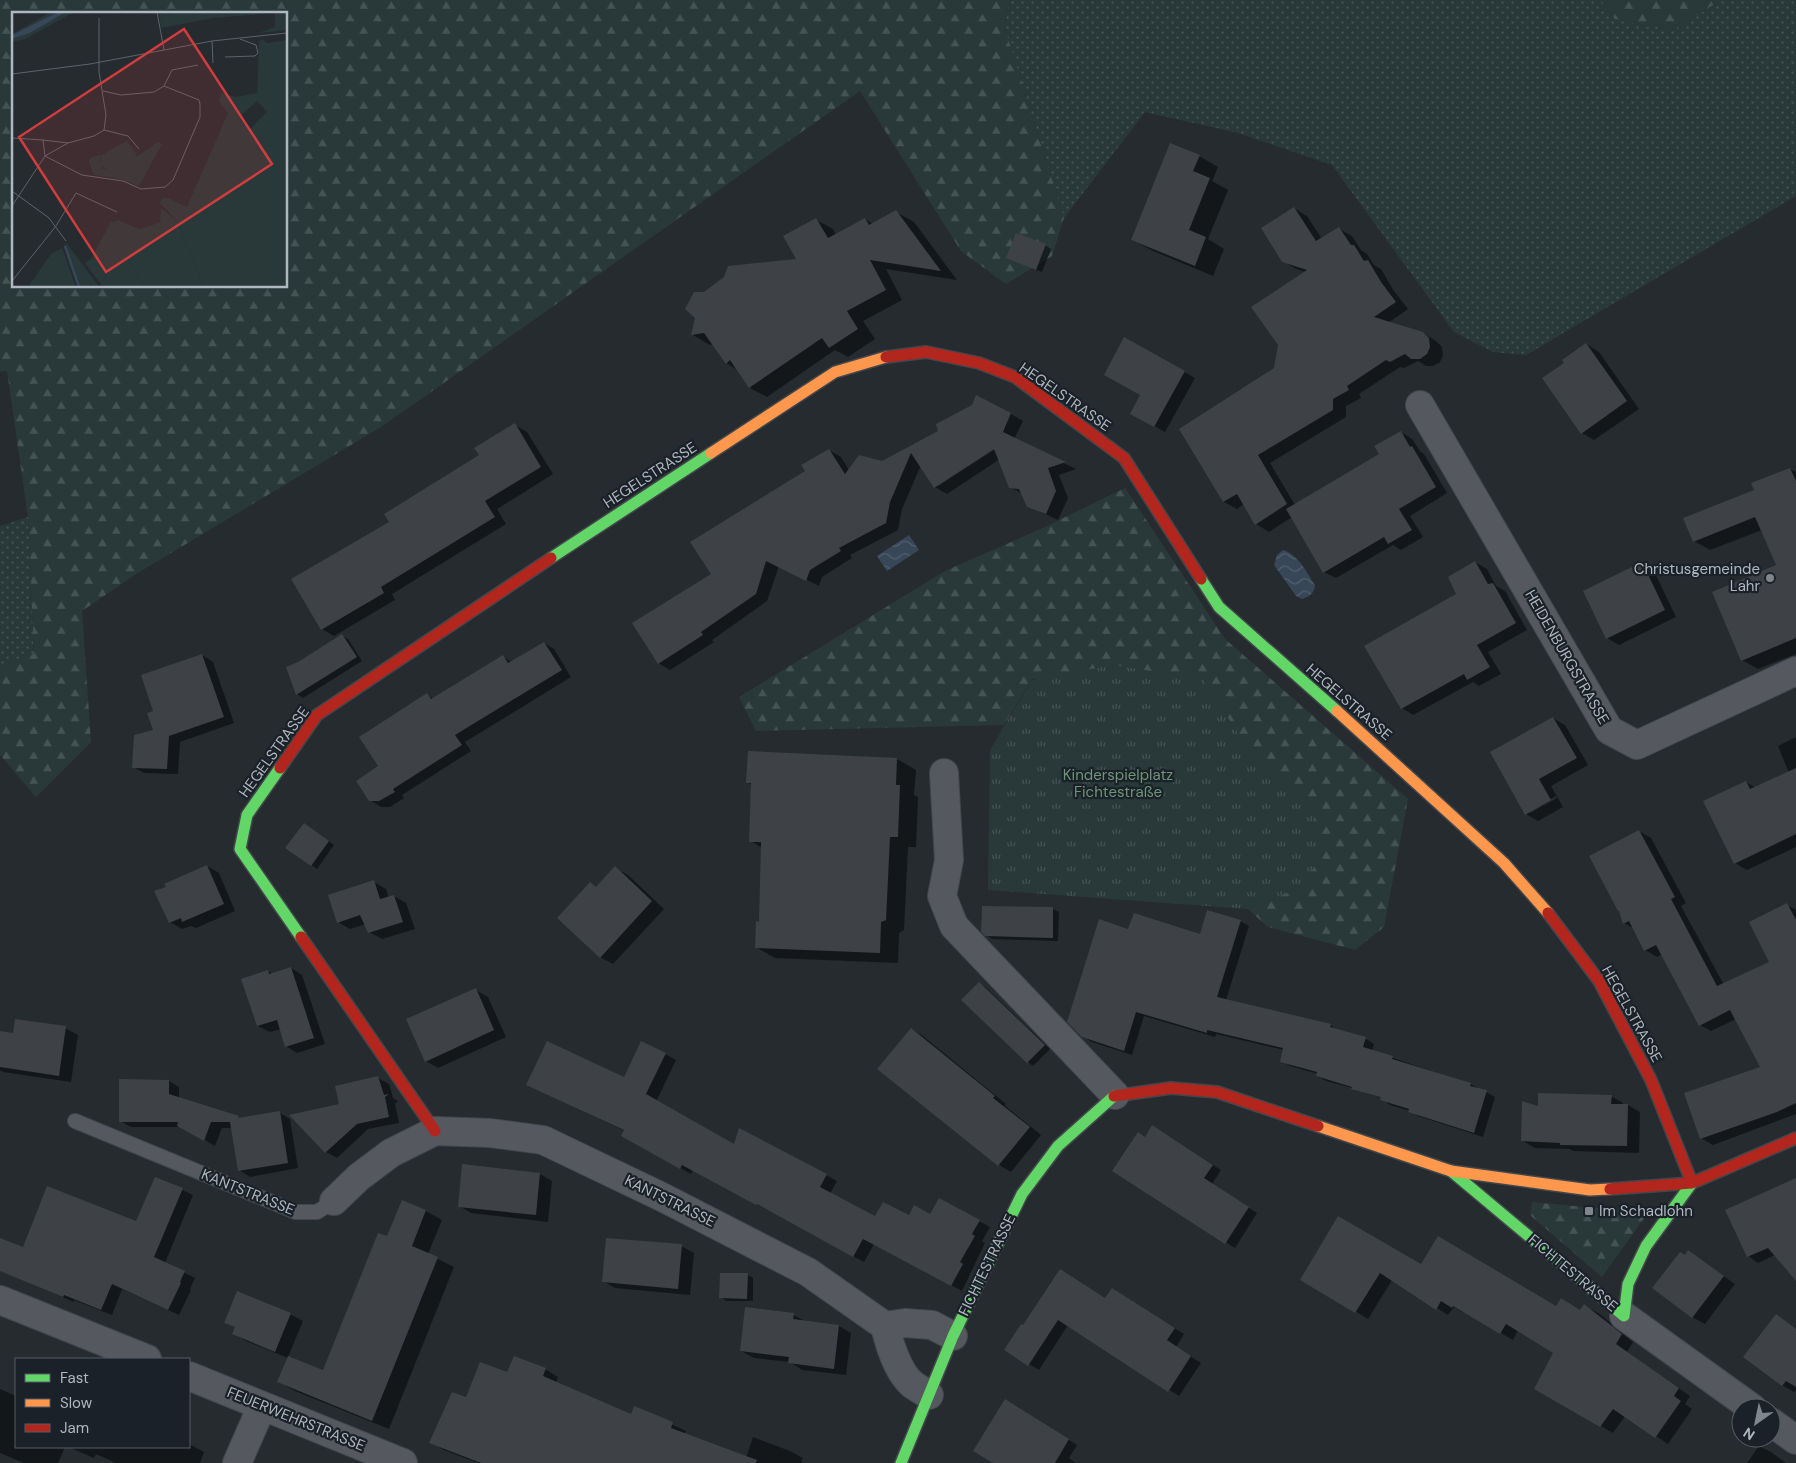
<svg xmlns="http://www.w3.org/2000/svg" width="1796" height="1463" font-family="'DM Sans',sans-serif">
<style>
.grass{fill:url(#grass-dots)}
.forest{fill:url(#forest-firs);fill-rule:evenodd}
.park{fill:url(#park-tufts)}
.water{fill:url(#water-waves)}
.shadow{fill:#0007;fill-rule:evenodd}
.building{fill:#3e4246}
.lines{fill:none;stroke-linecap:round;stroke-linejoin:round}
.lane-casing{stroke:#43474b;stroke-width:16}
.street-casing{stroke:#43474b;stroke-width:30}
.fast-casing{stroke:#43474b;stroke-width:14}
.slow-casing{stroke:#43474b;stroke-width:14}
.jam-casing{stroke:#43474b;stroke-width:14}
.lane{stroke:#55595f;stroke-width:14}
.street{stroke:#55595f;stroke-width:28}
.fast{stroke:#63d668;stroke-width:11}
.slow{stroke:#ff974d;stroke-width:11}
.jam{stroke:#b3261e;stroke-width:11}
.poi-dot{fill:#7f868e;stroke:#1a2129;stroke-width:2}
.labels{text-anchor:middle;dominant-baseline:central;stroke-width:4.5;stroke-linejoin:round;paint-order:stroke}
.street-label{font-size:15px;fill:#afb7c1;stroke:#1a2129}
.poi-label{font-size:15px;fill:#afb7c1;stroke:#1a2129;text-anchor:end}
.park-label{font-size:15px;fill:#709576;stroke:#1a2129}
.inset-river{fill:none;stroke:#374758;stroke-width:2.5}
.inset-road{fill:none;stroke:#5d636a;stroke-width:1}
.view{fill:#d03d3f;fill-opacity:0.15;stroke:#d03d3f;stroke-width:2.5}
.inset-edge{fill:none;stroke:#afb7c1;stroke-width:2.5}
</style>
<defs>
<pattern id="grass-dots" width="8" height="8" patternUnits="userSpaceOnUse" patternTransform="scale(1.25)"><rect width="8" height="8" fill="#293939"/><path d="M2 2h.1M6 6h.1" fill="none" stroke="#465354" stroke-width="1.8" stroke-linecap="round"/></pattern>
<pattern id="forest-firs" width="22" height="20" patternUnits="userSpaceOnUse" patternTransform="scale(1.25)"><rect width="22" height="20" fill="#293939"/><path d="M5 1l3.5 6h-7zM16 11l3.5 6h-7z" fill="#465354"/></pattern>
<pattern id="park-tufts" width="24" height="20" patternUnits="userSpaceOnUse" patternTransform="scale(1.25)"><rect width="24" height="20" fill="#293939"/><path d="M3 7l-1-3M5 7V3M7 7l1-3M15 17l-1-3M17 17v-4M19 17l1-3" fill="none" stroke="#465354"/></pattern>
<pattern id="water-waves" width="16" height="10" patternUnits="userSpaceOnUse" patternTransform="scale(1.25)"><rect width="16" height="10" fill="#374758"/><path d="M0 5q4-4 8 0t8 0" fill="none" stroke="#515f6e"/></pattern>
</defs>
<rect width="100%" height="100%" fill="#262b30"/>
<path class="grass" d="M1010 0H1601L1615 19 1670 32 1721 0H1796V196L1526 355 1493 352 1454 332 1332 165 1238 133 1145 112 1064 218 1004 26Z
M28 517 34 655 0 665V526Z"/>
<path class="forest" d="M0 0H1010L1004 26 1064 218 1052 256 1006 284 961 251 860 91 381 427 136 574 82 611 91 742 36 797 0 755V665L34 654 28 517 7 371 0 372ZM14 14H286V286H14Z
M1601 0H1721L1670 32 1615 19Z
M1125 488 1225 639 1408 799 1384 927 1355 950 1268 927 1248 909 1304 886 1310 801 1253 757 1203 679H1032L1004 725 756 731 739 697 945 571 1045 527Z
M1532 1202 1595 1208 1650 1210 1602 1277 1530 1215Z"/>
<path class="park" d="M1113 665 1203 679 1253 757 1310 801 1323 849 1304 886 1248 909 988 890 990 750 1032 680Z"/>
<path class="water" d="M909 535 919 550 887 571 877 556Z
M1283 550C1299 555 1306 572 1315 585 1314 594 1310 596 1302 599L1296 596 1274 565 1277 555Z"/>
<path class="shadow" d="M1199 156 1218 167 1212 181 1228 190 1208 239 1224 249 1213 276 1151 250 1132 240Z
M1294 208 1307 216 1322 239 1339 229 1352 236 1361 250 1367 254 1374 265 1381 269 1394 291 1408 309 1388 323 1423 333 1436 341 1442 347 1443 355 1440 362 1433 366H1426L1418 361 1404 368 1400 367 1359 394 1361 398 1346 406V417L1270 463 1295 505 1381 455 1401 432 1412 439 1420 451 1424 454 1447 493 1410 516 1423 537 1401 550 1393 545 1336 578 1324 572 1292 517 1269 532 1256 524 1244 504 1237 509 1224 502 1181 429 1275 369 1306 272 1296 269 1283 261Z
M896 212 914 222 957 280 886 269 902 300 863 321 875 339 848 357 835 350 767 397 750 388 739 371 726 363 713 344 710 345 693 335 696 317 705 293 798 260 816 220 833 229 836 235 865 219 873 224Z
M1045 245 1051 249 1042 272 1008 258Z
M1125 339 1195 378 1165 432 1131 413 1141 395Z
M1586 344 1599 352 1639 409 1594 440 1582 433 1566 363Z
M1011 414 1023 421 1014 439 1076 469 1059 475 1068 498 1058 520 1028 506 1023 494 1010 487 1000 459 947 494 935 487 921 465 902 509 898 530 850 555 852 558 822 577 819 586 779 566 767 601 712 640 714 642 670 670 658 663 712 575 806 471 829 450 841 457 849 470 882 462ZM999 444 1000 446 938 486V483Z
M515 425 527 432 553 474 497 509 506 524 392 594 395 600 334 636 322 629 391 522 481 456Z
M1790 469 1796 472V654L1758 669 1742 660 1778 566 1762 530 1710 550 1694 541 1755 490Z
M1475 562 1487 569 1496 586 1505 591 1527 630 1488 652 1501 674 1479 686 1473 682 1413 715 1402 708Z
M1642 564 1654 571 1676 617 1619 645 1607 638Z
M342 636 348 639 362 661 303 698 297 694 287 667 299 663Z
M544 643 554 649 571 677 465 742 471 751 402 795 404 798 390 807H381L370 800 380 767 427 695 434 699 503 657 512 662Z
M202 655 213 662 234 723 180 742 178 774 144 773 133 767 154 731 155 711Z
M1553 718 1565 725 1588 765 1551 786 1563 807 1538 821 1526 814ZM1556 796 1557 798 1530 813V810Z
M1796 737V847L1747 870 1735 863 1746 782 1756 788 1789 773 1778 746Z
M749 753 897 759 916 770 914 795 918 797 916 847H908L904 930 899 933 898 963 775 958 756 947 760 923 762 848 751 841 752 785 747 782Z
M310 828 334 845 317 869 311 865Z
M1639 831 1651 838 1686 903 1681 906 1724 985 1771 963 1787 905 1796 910V1114L1713 1145 1701 1138 1762 1068 1736 1019 1711 1031 1700 1025 1662 954 1657 957 1645 950 1633 928 1624 923Z
M207 866 219 873 235 911 196 928 191 926 182 929 170 922Z
M615 868 628 875 664 909 613 964 600 957 591 884 597 888Z
M374 882 386 889 389 898 394 896 406 903 415 929 382 939 369 932 366 924 350 929 338 922Z
M983 907 1053 909 1059 912 1058 941 992 939 986 935Z
M1240 921 1249 926 1226 1000 1330 1025 1338 1031 1366 1039 1374 1044 1372 1051 1470 1084 1486 1092 1495 1097 1483 1137 1418 1116 1410 1111 1390 1105 1382 1099 1361 1093 1386 1100 1387 1098 1356 1089 1359 1092 1353 1088 1326 1081 1317 1076 1318 1074 1290 1066 1281 1061 1284 1050 1216 1034 1215 1037 1144 1016 1132 1055 1092 1042 1082 1036 1129 930 1201 936Z
M291 968 302 975 325 1044 297 1053 286 1046 281 1029 270 1032 258 1026 268 971 273 974Z
M979 984 985 987 1050 1049 1033 1066 1028 1062 962 1000Z
M476 990 488 997 506 1037 438 1068 426 1061Z
M65 1028 78 1035 71 1082 3 1072 0 1070V1032L14 1034Z
M911 1029 923 1036 1006 1104 1004 1105 1041 1135 1011 1172 999 1165Z
M665 1054 676 1060 656 1102 735 1146 740 1130 837 1181 830 1194 875 1218 931 1216 979 1221 990 1227 982 1241 985 1243 962 1291 874 1244 864 1262 768 1209V1210L693 1170 691 1174 623 1136 625 1131 528 1085 625 1078Z
M378 1078 389 1084 393 1098 398 1101 395 1104 399 1123 368 1129 337 1158 326 1152 291 1116 341 1105Z
M169 1081 179 1087V1099L241 1119 280 1113 290 1119 298 1168 250 1177 239 1170 232 1128H222L215 1146 182 1127H131L120 1121Z
M1611 1096 1623 1103V1105H1628L1640 1112 1639 1153 1573 1151 1570 1149 1535 1148 1523 1141 1540 1107Z
M1161 1131 1221 1170 1212 1184 1257 1213 1235 1248 1114 1171 1145 1138Z
M464 1166 540 1174 552 1181 548 1222 471 1213 459 1206Z
M156 1178 193 1195 165 1263 195 1278 190 1289 191 1290 179 1315 122 1289 112 1315 74 1300V1302L0 1270V1257L24 1249 137 1223Z
M1796 1179V1253L1777 1254 1758 1263 1748 1256Z
M403 1202 426 1211 442 1220 428 1254 454 1267 389 1429 295 1391 279 1382 288 1358 246 1341 234 1334 236 1328 226 1322 290 1314 303 1321 288 1357 324 1372 388 1238Z
M681 1246 694 1253 690 1295 615 1288 603 1281Z
M1689 1252 1735 1284 1705 1324 1692 1317 1685 1256Z
M1421 1266 1556 1307 1581 1311 1585 1306 1600 1314 1633 1342 1627 1352 1690 1396 1685 1404 1692 1409 1668 1444 1625 1416 1613 1433 1535 1389 1555 1353 1518 1330 1513 1340 1465 1312 1464 1313 1454 1307 1448 1315 1392 1280 1368 1319 1302 1279Z
M748 1275 753 1278V1301H726L721 1297Z
M1122 1295 1184 1334 1176 1347 1201 1363 1179 1396 1068 1325 1039 1370 1006 1350 1023 1327Z
M746 1309 794 1315 806 1322 839 1326 851 1333 846 1375 802 1370 790 1362 754 1358 741 1351Z
M1796 1330V1390L1794 1392 1782 1385Z
M545 1369 558 1377 556 1383 632 1415 654 1416 686 1431 684 1434 746 1458 753 1437 790 1451 803 1458 801 1463H478L444 1450 431 1442 467 1399 508 1374Z
M0 1389 16 1396V1447H65L58 1463H24L0 1453Z
M1014 1406 1077 1445 1069 1458 1076 1463H995Z
M189 1444 204 1452 200 1463H116L96 1454 94 1458 68 1447H189Z
M1759 1446 1771 1452 1786 1463H1747Z"/>
<path class="building" d="M1170 143 1200 155 1193 171 1210 178 1189 230 1206 237 1195 266 1131 240Z
M1294 207 1316 241 1339 227 1351 245H1354L1364 261 1368 260 1381 282 1396 302 1374 317 1423 332 1429 338 1430 347 1427 354 1420 359H1411L1405 354 1390 362 1386 360 1347 386 1349 390 1333 399V410L1258 455 1287 504 1255 525 1237 494 1223 502 1179 429 1274 368 1278 345 1251 307 1307 270 1282 262 1261 228Z
M896 210 941 271 870 260 886 290 847 311 858 329 829 348 822 338 749 388 730 360 726 364 704 333 691 335 695 318 685 309 694 292H704L724 277 728 266 796 259 783 236 816 218 828 238 865 218 869 225Z
M1016 233 1046 244 1036 270 1006 258Z
M1124 337 1185 371 1154 427 1130 414 1140 395 1104 375Z
M1586 343 1627 401 1581 434 1542 378 1564 363 1562 360Z
M976 395 1011 413 1003 432 1066 462 1048 468 1056 491 1046 514 1027 507 1019 489 1009 488 994 449 934 488 911 453 890 502 886 523 839 548 841 551 810 570 806 581 766 561 756 594 701 632 703 635 658 664 632 623 711 574 690 542 805 471 801 465 829 449 845 474 859 455 882 461 938 431 936 424 972 405Z
M515 423 541 467 485 501 495 517 381 587 384 593 321 630 291 579 389 522 384 514 479 455 474 448Z
M1401 431 1410 447 1412 446 1436 487 1399 509 1412 530 1388 544 1384 537 1323 573 1286 509 1379 454 1374 446Z
M1790 468 1796 481V638L1741 661 1712 592 1776 565 1755 517 1693 542 1683 518 1754 490 1751 483Z
M1475 561 1488 584 1493 583 1516 623 1477 645 1490 667 1467 680 1464 674 1401 709 1364 646 1456 594 1448 577Z
M1642 562 1665 610 1606 639 1583 591Z
M342 634 357 657 296 695 286 667 298 662Z
M544 642 562 670 455 735 462 745 393 789 395 792 379 801H369L356 781 378 766 359 737 427 693 431 699 503 655 508 663Z
M202 654 224 717 169 736 167 769 132 768 134 735 153 730 147 713 153 711 141 675Z
M1553 717 1577 758 1539 779 1551 800 1525 815 1490 752Z
M748 751 897 758 896 785H900L898 837H890L886 920 881 922 880 953 755 948 756 921 759 922 761 842H749L751 783H746Z
M1796 768V834L1734 864 1703 801 1746 781 1750 789Z
M304 823 329 841 311 866 285 848Z
M1639 830 1675 897 1671 899 1717 986 1769 962 1749 922 1787 903 1796 920V1103L1777 1112 1700 1139 1684 1093 1760 1067 1730 1010 1699 1026 1656 945 1644 951 1629 921 1623 924 1619 911H1618L1589 856Z
M207 865 224 904 182 922 181 918 169 923 154 891 166 887 164 884Z
M615 866 652 901 600 958 557 918 590 882 596 887Z
M374 880 380 899 394 895 403 922 368 933 360 915 337 923 328 895Z
M982 906 1053 907V938L985 936 981 932Z
M1207 910 1241 920 1217 997 1331 1024 1330 1027 1366 1037 1363 1047 1393 1056 1392 1059 1471 1083 1470 1086 1487 1090 1474 1133 1408 1112 1409 1109 1380 1100 1381 1097 1351 1089 1352 1087 1316 1076 1317 1072 1280 1062 1283 1048 1207 1030V1033L1136 1012 1124 1051 1082 1037 1067 1022 1099 919 1128 929 1134 913 1200 934Z
M291 967 314 1038 285 1047 277 1020 257 1026 241 979 268 970 269 974Z
M979 982 1045 1045 1027 1063 961 1000Z
M476 988 494 1030 425 1062 406 1019Z
M15 1019 66 1026 59 1076 0 1067V1031L13 1033Z
M911 1028 995 1096 993 1098 1030 1127 998 1166 877 1069Z
M547 1041 624 1077 641 1041 666 1053 646 1094 734 1144 739 1128 827 1174 820 1187 875 1216 883 1202 909 1215 914 1205 930 1214 939 1198 980 1220 972 1234 975 1236 960 1262 963 1264 951 1286 863 1239 853 1257 757 1204 756 1205 682 1165 680 1169 621 1136 624 1130 526 1085Z
M378 1076 384 1095 389 1094 385 1097 389 1117 357 1124 325 1153 289 1115 339 1104 335 1086Z
M119 1079 169 1080V1094L239 1116 238 1118 280 1111 288 1163 238 1171 230 1122H211L204 1141 177 1126 178 1122H119Z
M1538 1093 1612 1095 1611 1104H1628L1627 1146 1560 1145V1143L1521 1141 1522 1101 1538 1106Z
M1152 1125 1213 1165 1204 1178 1249 1207 1225 1244 1112 1171 1138 1132 1145 1137Z
M462 1164 540 1173 536 1215 458 1207Z
M155 1177 183 1188 154 1257 185 1271 180 1282 181 1283 168 1310 112 1284 101 1310 64 1295 63 1297 0 1271V1238L23 1247 47 1186 136 1221Z
M1796 1178V1281L1768 1248 1747 1257 1725 1210Z
M402 1200 426 1210 412 1246 438 1257 372 1421 277 1382 288 1356 323 1370 378 1233 387 1236Z
M1338 1216 1421 1264 1438 1236 1556 1306 1561 1298 1580 1310 1584 1304 1622 1334 1616 1344 1679 1388 1674 1396 1681 1401 1655 1438 1613 1409 1600 1427 1534 1389 1553 1353 1506 1324 1500 1334 1453 1306 1452 1308 1441 1301 1436 1310 1380 1273 1355 1313 1300 1280Z
M606 1238 682 1244 678 1289 602 1282Z
M1688 1250 1724 1276 1692 1318 1652 1288 1680 1252 1685 1255Z
M1060 1269 1105 1298 1112 1288 1175 1328 1167 1340 1191 1356 1168 1392 1058 1320 1028 1366 1004 1350 1021 1324 1023 1325Z
M720 1273H748L747 1299 719 1298Z
M237 1291 291 1313 275 1352 232 1334 235 1327 224 1323Z
M745 1307 794 1313 793 1319 839 1325 834 1369 788 1363 789 1357 740 1351Z
M1776 1314 1796 1329V1387L1786 1381 1782 1386 1743 1357Z
M514 1356 546 1368 543 1376 631 1414 634 1406 654 1414 673 1422 671 1428 757 1460 756 1463H481L429 1443 452 1392 466 1397 480 1362 507 1372Z
M1005 1399 1069 1439 1055 1463H993L973 1451Z"/>
<g class="lines">
<defs>
<path id="lane" d="M75 1121 296 1212H317L334 1201"/>
<path id="street" d="M1420 405 1609 730 1637 745 1796 671
M944 773 949 860 942 896 954 926 1115 1095
M334 1201 359 1177 391 1153 435 1131 490 1133 543 1140 662 1197 808 1272 885 1326C889 1343 898 1372 912 1384 917 1388 923 1391 929 1395
M0 1300 147 1359
M1624 1316 1752 1408
M885 1326 905 1323 932 1325 953 1336
M189 1376 403 1463
M1771 1422 1796 1440
M237 1463 262 1406"/>
<path id="fast" d="M551 558 711 453
M1201 579 1219 607 1337 711
M280 768 247 815 240 849 301 937
M1451 1171 1624 1316 1628 1284 1646 1246 1692 1183 1690 1178
M901 1463 953 1336 1022 1194 1058 1146 1114 1096"/>
<path id="slow" d="M711 453 835 372 886 357
M1337 711 1504 863 1548 913
M1318 1126 1451 1171 1590 1190 1610 1189"/>
<path id="jam" d="M886 357 926 352 979 363 1015 377 1124 458 1201 579
M280 768 317 715 551 558
M1548 913 1599 981 1651 1080 1690 1178
M301 937 435 1131
M1114 1096 1171 1088 1217 1092 1318 1126
M1610 1189 1692 1183 1796 1138"/>
</defs>
<use href="#lane" class="lane-casing"/>
<use href="#street" class="street-casing"/>
<use href="#fast" class="fast-casing"/>
<use href="#slow" class="slow-casing"/>
<use href="#jam" class="jam-casing"/>
<use href="#lane" class="lane"/>
<use href="#street" class="street"/>
<use href="#fast" class="fast"/>
<use href="#slow" class="slow"/>
<use href="#jam" class="jam"/>
</g>
<g class="poi-dot">
<circle cx="1770" cy="578" r="5"/>
<rect x="1584" y="1206" width="10" height="10" rx="2.5"/>
</g>
<g class="labels">
<g class="street-label">
<text transform="translate(1065 397) rotate(35)">HEGELSTRASSE</text>
<text transform="translate(650 475) rotate(-33)">HEGELSTRASSE</text>
<text transform="translate(1567 657) rotate(60)">HEIDENBURGSTRASSE</text>
<text transform="translate(1349 702) rotate(41)">HEGELSTRASSE</text>
<text transform="translate(274 752) rotate(-54)">HEGELSTRASSE</text>
<text transform="translate(1632 1014) rotate(61)">HEGELSTRASSE</text>
<text transform="translate(248 1192) rotate(22)">KANTSTRASSE</text>
<text transform="translate(670 1201) rotate(26)">KANTSTRASSE</text>
<text transform="translate(987 1265) rotate(-64)">FICHTESTRASSE</text>
<text transform="translate(1573 1273) rotate(40)">FICHTESTRASSE</text>
<text transform="translate(296 1419) rotate(22)">FEUERWEHRSTRASSE</text>
</g>
<g class="poi-label">
<text x="1760" y="569">Christusgemeinde<tspan x="1760" dy="17">Lahr</tspan></text>
<text x="1599" y="1211" text-anchor="start">Im Schadlohn</text>
</g>
<g class="park-label">
<text x="1118" y="775">Kinderspielplatz<tspan x="1118" dy="17">Fichtestraße</tspan></text>
</g>
</g>
<g transform="translate(12 12)">
<rect width="275" height="275" fill="#262b30"/>
<path d="M147 0H261V1L201 6 149 16ZM263 0H275V18L246 21 263 15ZM245 81V89L226 106 217 94 224 85ZM149 196 166 210 191 275H132L118 250 104 249 88 271 73 251 80 246 98 211 106 208 127 217 138 214 148 210ZM55 232 71 253 87 275H68L52 233Z" fill="#293939"/>
<path d="M39 0H46L0 23V22ZM54 0H62L13 27 0 30V27L18 21ZM250 27 255 31 275 28V275H191L166 210 148 191 150 186H156L175 195 216 101 207 89 209 81 224 85 218 94 237 118 255 100 245 89 247 29ZM146 130 150 132 127 174 109 167 82 163 77 150 78 146 88 143H90L87 149 91 157 124 151V145ZM50 236 64 275H16L39 242ZM110 247 118 250 132 275H91L88 271 104 249Z" fill="#293939"/>
<path d="M115 129 124 142V151L117 157 108 162 87 153 90 143Z" fill="#293939"/>
<path d="M46 0H54L18 21 0 27V23Z" fill="#374758"/>
<path class="inset-river" d="M53 234 67 275"/>
<path class="inset-road" d="M145 0 152 38M200 29 201 51M213 45 243 44 246 41 244 33 228 27M0 62 78 52 200 29 275 21M91 79 109 83 142 80 152 74 160 58 186 53M92 118 116 124 127 137M0 126 31 128M56 131 31 128 33 144 70 163 111 169 129 177 153 175 161 168 188 105V92L187 88 152 74M0 179 37 206 54 229M0 194 33 144 56 131 82 124 92 118 94 103 87 60V6M0 269 44 214 64 181 105 200"/>
<path class="view" d="M172 17 260 152 94 260 7 125Z"/>
<rect width="275" height="275" class="inset-edge"/>
</g>
<rect x="15" y="1358" width="175" height="90" fill="#1a2129" stroke="#565d66"/>
<rect x="25" y="1374" width="25" height="8" fill="#63d668" stroke="#565d66"/>
<text x="60" y="1383" font-size="15" fill="#afb7c1">Fast</text>
<rect x="25" y="1399" width="25" height="8" fill="#ff974d" stroke="#565d66"/>
<text x="60" y="1408" font-size="15" fill="#afb7c1">Slow</text>
<rect x="25" y="1424" width="25" height="8" fill="#b3261e" stroke="#565d66"/>
<text x="60" y="1433" font-size="15" fill="#afb7c1">Jam</text>
<g transform="translate(1756 1423) rotate(213)"><circle r="24" fill="#1a2129" stroke="#565d66"/>
<path d="M0-4L9 19L0 12L-9 19Z" fill="#7f868e"/>
<text y="-8" font-size="14" font-weight="bold" text-anchor="middle" fill="#afb7c1">N</text>
</g>
</svg>
